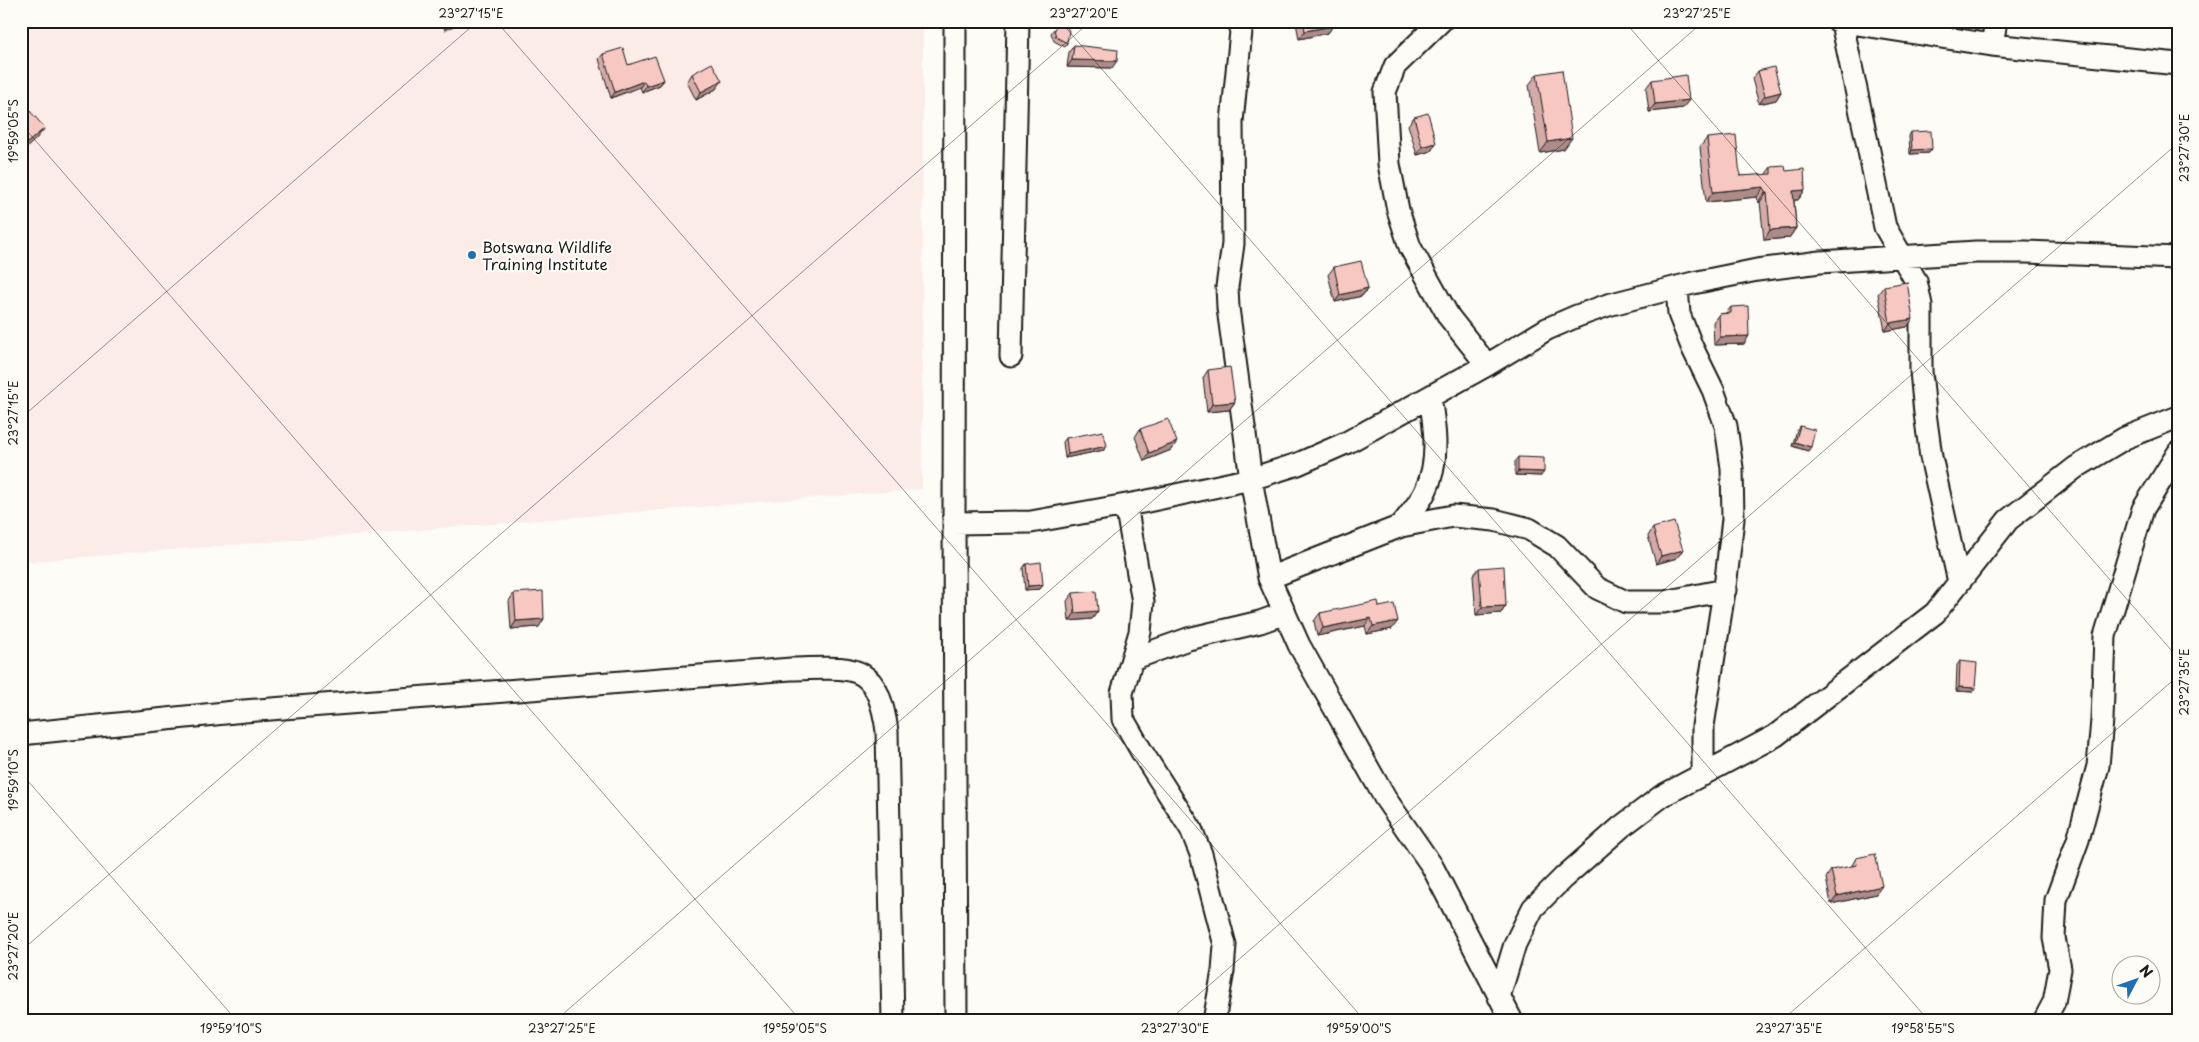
<svg xmlns="http://www.w3.org/2000/svg" width="2199" height="1042" font-family="'Playpen Sans',sans-serif">
<style>
.built{fill:#fbece7}
.lines{fill:none;stroke-linecap:round;stroke-linejoin:round}
.minor-casing{stroke:#1c1c1c;stroke-width:25}
.minor{stroke:#fdfcf7;stroke-width:21}
.wall{fill:#d4aba7;stroke:#1c1c1c}
.shaded-wall{fill:#ad8b88;stroke:#1c1c1c}
.building{fill:#f7c7c2;stroke:#1c1c1c}
.ticks{fill:none;stroke:#1c1c1c;stroke-width:1;stroke-opacity:0.45}
.poi-dot{fill:#1f6fb2;stroke:#fdfcf7;stroke-width:2}
.labels{text-anchor:middle;dominant-baseline:central;stroke-width:4.5;stroke-linejoin:round;paint-order:stroke}
.poi-label{font-size:15px;fill:#1c1c1c;stroke:#fdfcf7;text-anchor:start}
.neatline{fill:none;stroke:#1c1c1c;stroke-width:2}
.ticks-label{font-size:12px;text-anchor:middle;fill:#1c1c1c}
</style>
<rect width="100%" height="100%" fill="#fdfcf7"/>
<filter id="ink" filterUnits="userSpaceOnUse"><feTurbulence type="fractalNoise" baseFrequency=".02" numOctaves="2"/><feDisplacementMap in="SourceGraphic" scale="10" xChannelSelector="R" yChannelSelector="G"/><feConvolveMatrix kernelMatrix="1 2 1 2 8 2 1 2 1" color-interpolation-filters="sRGB"/></filter>
<g filter="url(#ink)">
<path class="built" d="M21 21H923L922 489 21 562Z"/>
<g class="lines">
<defs>
<path id="minor" d="M955 21 954 523 956 1021
M1242 21 1232 122 1233 244 1227 287 1228 308 1251 479 1269 578 1299 645 1385 798 1432 866 1512 1021
M1441 21 1395 66 1385 92 1389 164 1398 210 1410 247 1449 317 1487 365
M1838 21 1992 45 2178 64
M1842 23 1885 227 1916 281 1921 305V371L1925 413 1931 457 1959 582
M1992 45 1996 21
M1677 287 1679 314 1692 347 1713 390 1726 426 1732 468 1733 519 1726 579 1703 726V775
M1011 356 1018 21
M1126 505 1143 602 1140 632 1122 693 1123 719 1142 752 1191 829 1201 854 1225 945 1223 971 1214 1021
M954 523 1031 522 1143 502 1251 479 1298 464 1348 442 1487 365 1547 329 1577 316 1608 305 1693 283 1757 270 1820 262 1976 252H2026L2178 258
M1401 526C1409 515 1419 504 1425 492 1440 462 1435 428 1430 397
M1269 578 1401 526 1453 516 1494 520 1529 529 1557 546 1597 588 1626 602H1664L1725 590
M1132 659 1188 639 1260 622 1285 613
M21 734 244 711 791 669C852 668 877 659 887 731L893 1021
M1499 997 1515 944 1533 908 1563 878 1621 827 1662 796 1775 736 1935 613 2008 520 2075 468 2125 438 2178 417
M2044 1021 2054 1002 2060 969 2054 938 2056 900 2078 840 2098 766 2102 720 2105 636 2143 509 2178 453"/>
</defs>
<use href="#minor" class="minor-casing"/>
<use href="#minor" class="minor"/>
</g>
<path class="wall" d="M441 21H463L445 30Z
M1297 21H1303L1333 26 1328 33 1299 39 1296 23Z
M1054 29 1067 43 1065 47 1054 41 1051 33Z
M1074 45 1112 68 1067 67 1069 52Z
M603 54 628 65 664 80 660 85 642 92 640 87 611 98 599 59Z
M1758 71 1781 92 1776 100 1759 104 1752 79Z
M692 74 716 89 696 100 687 82Z
M1537 74 1564 149 1540 153 1529 85Z
M1652 80 1683 108 1649 112 1646 88Z
M1414 117 1436 143 1431 151 1417 155 1408 125Z
M1911 132 1929 153 1910 154 1909 136Z
M1707 138 1740 176 1765 175 1771 167 1786 171 1805 190 1798 200H1794L1796 228 1789 238 1764 240 1760 202H1758L1757 197 1706 202 1700 147Z
M1334 267 1368 288 1362 296 1335 302 1328 275Z
M1884 286 1907 327 1885 331 1878 294Z
M1731 307 1744 344 1714 345 1713 322 1719 314 1726 313Z
M1208 370 1235 402 1229 410 1207 412 1203 378Z
M1800 426 1808 451 1792 446 1797 430Z
M1140 429 1171 450 1144 461 1135 437Z
M1066 438 1107 446 1104 450 1065 458 1063 442Z
M1518 457 1541 476 1515 475V461Z
M1653 528 1677 558 1656 564 1648 536Z
M1026 564 1043 585 1040 589 1025 590 1023 568Z
M1479 568 1506 606 1501 613 1476 615 1473 576Z
M514 593 539 627 511 629 509 601Z
M1073 593 1098 611 1092 619 1069 621 1067 601Z
M1379 607 1392 629 1367 634 1365 626 1317 636 1314 621 1320 613Z
M1960 661 1975 688 1973 692 1956 691 1957 665Z
M1856 858 1876 894 1831 904 1826 878 1831 870 1851 867Z
M2122 976V994H2121V977Z"/>
<path class="shaded-wall" d="M451 21H463L445 30Z
M2156 21H2174L2169 29 2153 26Z
M1333 26 1328 33 1299 39 1305 31Z
M1072 60 1117 61 1112 68 1067 67Z
M664 80 660 85 642 92 646 86Z
M644 81 640 87 611 98 615 92Z
M722 81 716 89 696 100 701 92Z
M1781 92 1776 100 1759 104 1765 96Z
M1689 100 1683 108 1649 112 1655 104Z
M45 128 36 139 21 153V148Z
M1572 138 1564 149 1540 153 1548 142Z
M1436 143 1431 151 1417 155 1422 147Z
M1932 149 1929 153 1910 154 1912 150Z
M1764 187 1757 197 1706 202 1713 192Z
M1805 190 1798 200H1786L1793 191Z
M1765 192H1767L1760 202H1758Z
M1796 228 1789 238 1764 240 1770 230Z
M1368 288 1362 296 1335 302 1340 295Z
M1913 319 1907 327 1885 331 1890 323Z
M1749 336 1744 344 1714 345 1720 337Z
M1235 402 1229 410 1207 412 1212 404Z
M1177 442 1171 450 1144 461 1149 453Z
M1795 442 1811 447 1808 451 1792 446Z
M1107 446 1104 450 1065 458 1068 454Z
M1518 471 1544 472 1541 476 1515 475Z
M1683 550 1677 558 1656 564 1661 556Z
M1043 585 1040 589 1025 590 1028 586Z
M1506 606 1501 613 1476 615 1482 607Z
M1098 611 1092 619 1069 621 1075 613Z
M1371 618 1365 626 1317 636 1323 628Z
M544 619 539 627 511 629 516 621Z
M1398 621 1392 629 1367 634 1373 626Z
M1959 687 1975 688 1973 692 1956 691Z
M1882 886 1876 894 1831 904 1837 896Z"/>
<path class="building" d="M1303 21H1332L1333 26 1305 31Z
M1062 23 1066 25 1069 31 1067 43 1056 37 1054 29 1058 24Z
M1074 45 1118 50 1117 61 1072 60Z
M623 48 628 65 655 56 664 80 646 86 644 81 615 92 603 54Z
M712 63 722 81 701 92 692 74Z
M1774 67 1781 92 1765 96 1758 71Z
M1562 70 1572 138 1548 142 1537 74Z
M1686 75 1689 100 1655 104 1652 80Z
M21 101 45 128 21 148Z
M1428 113 1436 143 1422 147 1414 117Z
M1931 131 1932 149 1912 150 1911 132Z
M1736 135 1740 176 1771 174V167L1785 166 1786 171 1804 169 1805 190 1793 191 1796 228 1770 230 1767 192H1765L1764 187 1713 192 1707 138Z
M1361 261 1368 288 1340 295 1334 267Z
M1907 282 1913 319 1890 323 1884 286Z
M1748 306 1749 336 1720 337 1719 314 1731 313V307Z
M1230 367 1235 402 1212 404 1208 370Z
M1168 419 1177 442 1149 453 1140 429Z
M1800 426 1815 430 1811 447 1795 442Z
M1103 431 1107 446 1068 454 1066 438Z
M1518 457 1544 458V472L1518 471Z
M1674 522 1683 550 1661 556 1653 528Z
M1041 562 1043 585 1028 586 1026 564Z
M1504 566 1506 606 1482 607 1479 568Z
M543 591 544 619 516 621 514 593Z
M1096 591 1098 611 1075 613 1073 593Z
M1378 601 1379 607 1394 604 1398 621 1373 626 1371 618 1323 628 1320 613Z
M1960 661 1977 663 1975 688 1959 687Z
M1875 854 1882 886 1837 896 1831 870 1857 865 1856 858Z"/>
</g>
<path class="ticks" d="M496 21 1365 1021M1060 21 1929 1021M1624 21 2178 658M21 124 801 1021M21 418 478 21M21 773 237 1021M21 951 1091 21M555 1021 1704 21M1168 1021 2178 143M1781 1021 2178 676"/>
<circle class="poi-dot" cx="472" cy="255" r="5"/>
<g class="labels">
<g class="poi-label">
<text x="482" y="246">Botswana Wildlife<tspan x="482" dy="17">Training Institute</tspan></text>
</g>
</g>
<rect width="2199" height="1042" fill="none" stroke="#fdfcf7" stroke-width="55"/>
<g transform="translate(2136 980) rotate(49)"><circle r="24" fill="#fdfcf7" stroke="#a3a29f"/>
<path d="M0-4L9 19L0 12L-9 19Z" fill="#1f6fb2"/>
<text y="-8" font-size="14" font-weight="bold" text-anchor="middle" fill="#1c1c1c">N</text>
</g>
<rect x="28" y="28" width="2144" height="986" class="neatline"/>
<g class="ticks-label">
<text x="471" y="18">23°27'15"E</text>
<text x="1084" y="18">23°27'20"E</text>
<text x="1697" y="18">23°27'25"E</text>
<text transform="translate(14 131) rotate(-90)" y="4">19°59'05"S</text>
<text transform="translate(2185 148) rotate(-90)" y="4">23°27'30"E</text>
<text transform="translate(14 413) rotate(-90)" y="4">23°27'15"E</text>
<text transform="translate(2185 682) rotate(-90)" y="4">23°27'35"E</text>
<text transform="translate(14 780) rotate(-90)" y="4">19°59'10"S</text>
<text transform="translate(14 946) rotate(-90)" y="4">23°27'20"E</text>
<text x="231" y="1033">19°59'10"S</text>
<text x="562" y="1033">23°27'25"E</text>
<text x="795" y="1033">19°59'05"S</text>
<text x="1175" y="1033">23°27'30"E</text>
<text x="1359" y="1033">19°59'00"S</text>
<text x="1789" y="1033">23°27'35"E</text>
<text x="1923" y="1033">19°58'55"S</text>
</g>
</svg>
